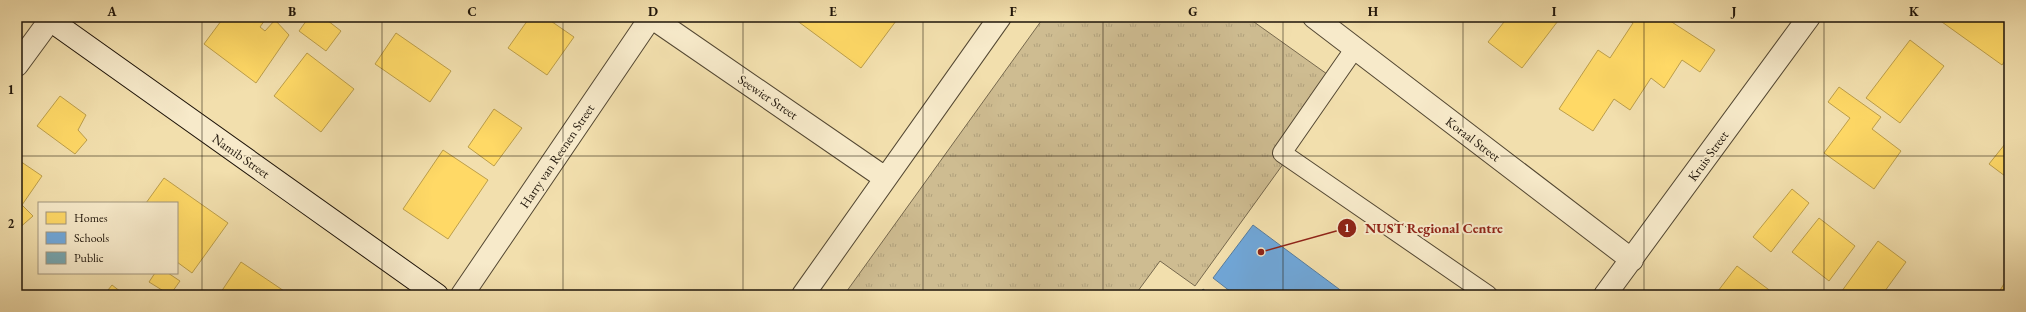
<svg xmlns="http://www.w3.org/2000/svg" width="2026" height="312" font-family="'EB Garamond',serif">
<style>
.park{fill:url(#park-tufts);stroke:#76684d}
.homes{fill:#ffd966;stroke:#bc9e4a}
.schools{fill:#6fa8dc;stroke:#577c9d}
.public{fill:#76a5af;stroke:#5c7a7d}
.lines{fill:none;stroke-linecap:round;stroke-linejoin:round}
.lane-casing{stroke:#534732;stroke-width:20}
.street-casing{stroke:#534732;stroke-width:24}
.secondary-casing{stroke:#1e1409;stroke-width:24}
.lane{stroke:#f7eaca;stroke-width:18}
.street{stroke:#f7eaca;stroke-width:22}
.secondary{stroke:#f7eaca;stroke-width:22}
.grid{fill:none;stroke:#1e1409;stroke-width:1;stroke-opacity:0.55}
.labels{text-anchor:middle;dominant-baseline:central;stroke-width:4;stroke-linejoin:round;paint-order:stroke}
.street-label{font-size:13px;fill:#1e1409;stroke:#f7eaca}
.leader{fill:none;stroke:#8f2418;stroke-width:1.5}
.callout-dot{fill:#8f2418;stroke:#f7eaca;stroke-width:1.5}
.mark-label{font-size:12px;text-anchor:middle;font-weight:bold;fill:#fff}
.callout-label{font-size:14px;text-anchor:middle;font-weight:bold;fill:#8f2418;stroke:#f7eaca;stroke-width:4;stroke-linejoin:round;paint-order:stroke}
.neatline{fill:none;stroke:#1e1409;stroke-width:1.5}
.grid-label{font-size:13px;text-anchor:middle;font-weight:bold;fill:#1e1409}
</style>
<defs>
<pattern id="park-tufts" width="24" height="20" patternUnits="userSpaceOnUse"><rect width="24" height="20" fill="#cebc91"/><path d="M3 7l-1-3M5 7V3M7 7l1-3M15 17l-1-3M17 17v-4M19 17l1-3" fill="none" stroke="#b0a17c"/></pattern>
</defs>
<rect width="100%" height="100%" fill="#f2dfad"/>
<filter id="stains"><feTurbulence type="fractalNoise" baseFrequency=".005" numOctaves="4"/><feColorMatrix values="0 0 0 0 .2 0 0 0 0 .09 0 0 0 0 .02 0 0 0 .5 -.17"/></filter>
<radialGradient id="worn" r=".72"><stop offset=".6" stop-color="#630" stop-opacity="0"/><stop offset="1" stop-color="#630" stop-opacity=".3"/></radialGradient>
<path class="park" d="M1044 17H1247L1341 84 1195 286 1160 261 1135 295H844Z"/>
<path class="homes" d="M224 17H267L260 27 265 31 275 20 289 35 256 83 204 44Z
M309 17H323L341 31 326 51 299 31Z
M530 17H545L574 37 547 75 508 48Z
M792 17H899L861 68Z
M1508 17H1561L1522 68 1488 42Z
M1623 17H1664L1715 50 1700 72 1682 60 1664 88 1651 78 1630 110 1614 99 1593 131 1559 109 1598 50 1610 58 1633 23Z
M1935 17H2009V55L2002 65Z
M396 33 451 71 430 102 375 64Z
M1910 40 1944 66 1900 123 1866 98Z
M307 53 354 89 321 132 274 96Z
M1839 87 1881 117 1872 129 1901 151 1874 189 1824 153 1850 118 1828 102Z
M60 96 86 115 78 130 87 140 75 154 37 126Z
M494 109 522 128 494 166 468 147Z
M2009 139V179L1989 164Z
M443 150 488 180 448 239 403 209Z
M17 159 42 176 22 205 33 216 17 230Z
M164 178 228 223 192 273 177 262V203H146Z
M1792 189 1809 203 1771 252 1753 237Z
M1819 218 1855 246 1829 281 1792 252Z
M1878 241 1906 262 1882 295H1839Z
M241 262 290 295H219Z
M1737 266 1776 295H1715Z
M155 273H168L180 281 170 295 149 282Z
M2009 276V295H1997Z
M112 285 125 295H104Z"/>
<path class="schools" d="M1253 225 1347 295H1235L1213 278Z"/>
<path class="public" d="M1203 289 1211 295H1199Z"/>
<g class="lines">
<defs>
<path id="lane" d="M1355 48 1282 153 1488 295"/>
<path id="street" d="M651 17 885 178
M1314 17 1632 260
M17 65 50 20
M462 295 651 17
M803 295 1000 17
M1605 295 1809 17"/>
<path id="secondary" d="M46 17 437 295"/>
</defs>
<use href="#lane" class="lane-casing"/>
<use href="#street" class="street-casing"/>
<use href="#secondary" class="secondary-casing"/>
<use href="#lane" class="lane"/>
<use href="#street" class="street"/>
<use href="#secondary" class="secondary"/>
</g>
<path class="grid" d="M202 17V295M382 17V295M563 17V295M743 17V295M923 17V295M1103 17V295M1283 17V295M1463 17V295M1644 17V295M1824 17V295M17 156H2009"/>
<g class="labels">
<g class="street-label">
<text transform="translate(768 97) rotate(34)">Seewier Street</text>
<text transform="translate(1473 139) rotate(37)">Koraal Street</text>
<text transform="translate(241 156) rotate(35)">Namib Street</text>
<text transform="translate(557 156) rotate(-56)">Harry van Reenen Street</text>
<text transform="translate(1708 156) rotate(-54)">Kruis Street</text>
</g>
</g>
<path class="leader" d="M1261 252L1347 228"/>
<g class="callout-dot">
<circle cx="1261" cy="252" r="4"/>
<circle cx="1347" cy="228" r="10"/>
</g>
<g class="mark-label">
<text x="1347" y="232">1</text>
</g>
<g class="callout-label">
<text x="1434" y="233">NUST Regional Centre</text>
</g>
<rect width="2026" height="312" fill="none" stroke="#f2dfad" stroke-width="44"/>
<rect x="38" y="202" width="140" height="72" fill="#f7eaca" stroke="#a0947d"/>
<rect x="46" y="212" width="20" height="12" fill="#ffd966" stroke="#a0947d"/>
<text x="74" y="222" font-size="12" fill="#1e1409">Homes</text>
<rect x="46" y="232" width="20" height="12" fill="#6fa8dc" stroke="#a0947d"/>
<text x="74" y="242" font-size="12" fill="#1e1409">Schools</text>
<rect x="46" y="252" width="20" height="12" fill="#76a5af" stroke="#a0947d"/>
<text x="74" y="262" font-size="12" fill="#1e1409">Public</text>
<rect x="22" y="22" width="1982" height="268" class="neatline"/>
<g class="grid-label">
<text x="112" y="16">A</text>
<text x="292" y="16">B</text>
<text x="472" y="16">C</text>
<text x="653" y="16">D</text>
<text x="833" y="16">E</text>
<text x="1013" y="16">F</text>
<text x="1193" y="16">G</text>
<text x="1373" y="16">H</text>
<text x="1554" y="16">I</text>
<text x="1734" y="16">J</text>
<text x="1914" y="16">K</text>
<text x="11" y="94">1</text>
<text x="11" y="228">2</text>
</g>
<rect width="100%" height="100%" filter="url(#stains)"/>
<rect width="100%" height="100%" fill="url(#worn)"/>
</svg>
